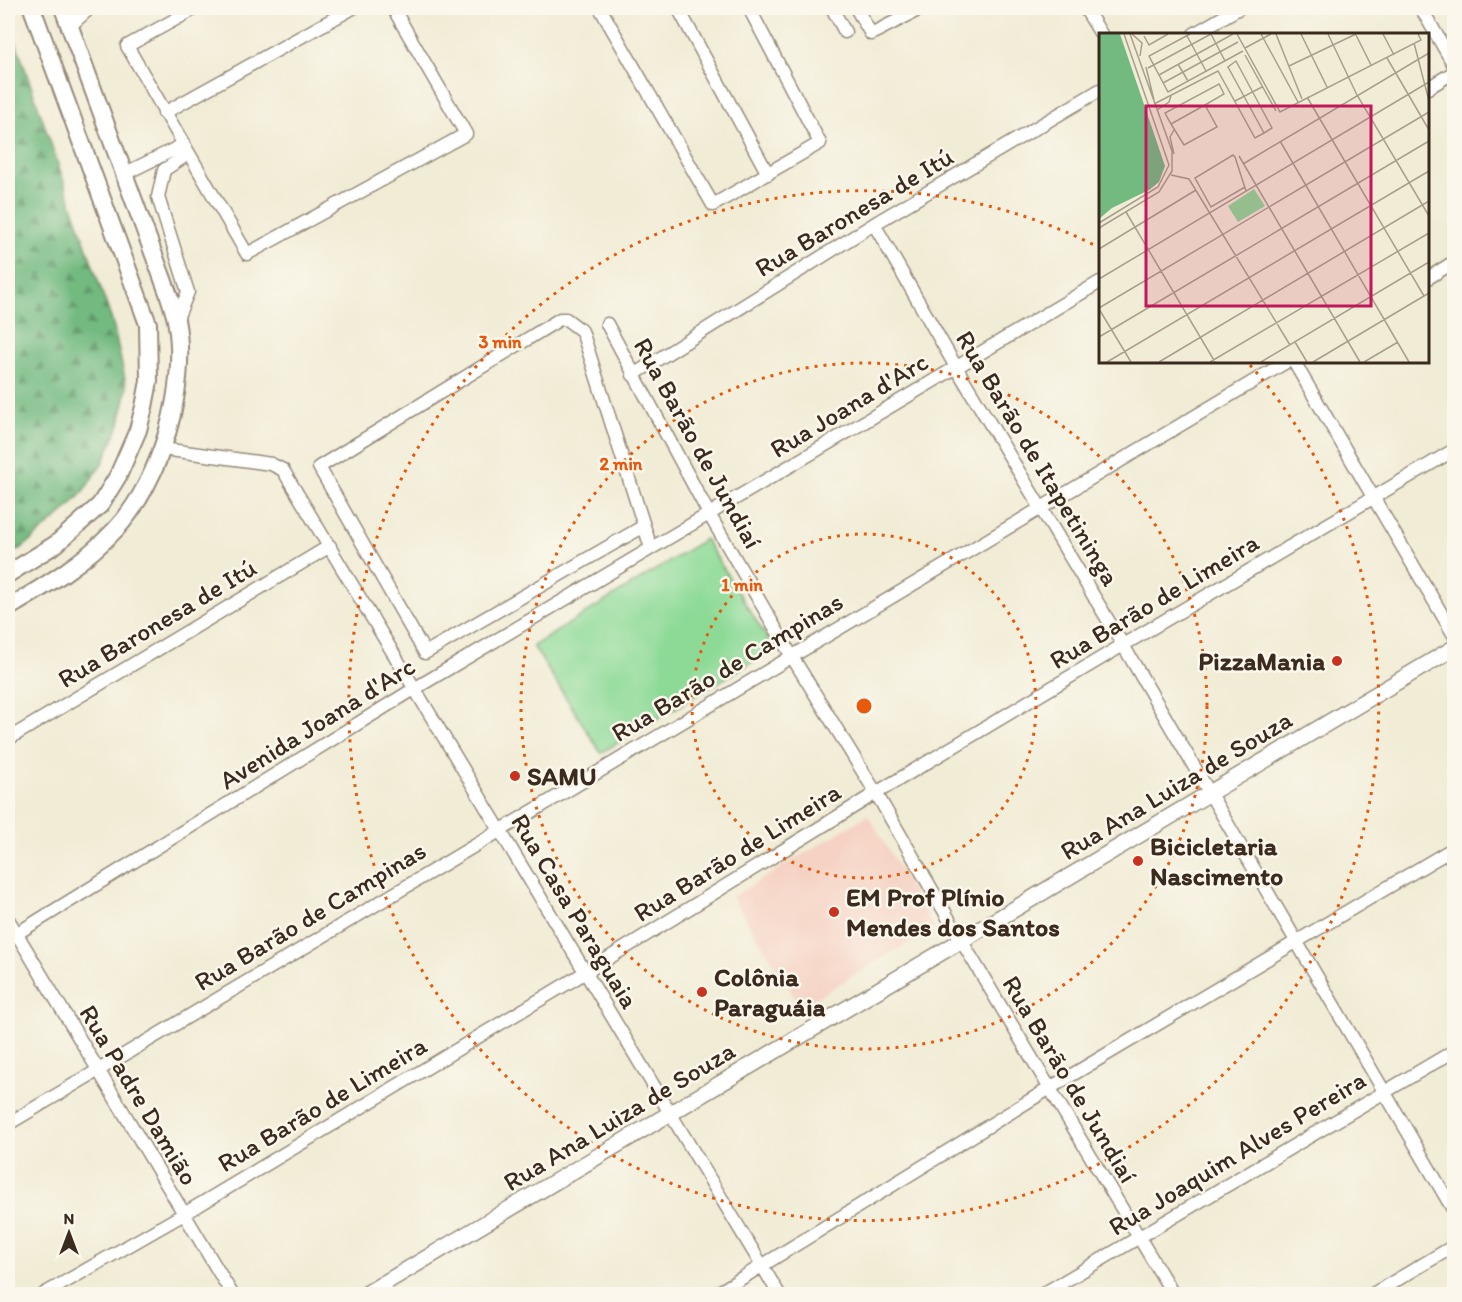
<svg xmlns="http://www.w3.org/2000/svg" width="1462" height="1302" font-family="Itim,sans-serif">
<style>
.built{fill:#f5d2c3}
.grass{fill:#8dda97;stroke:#64825a;stroke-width:1.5}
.forest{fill:url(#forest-firs);stroke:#56724f;stroke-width:1.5}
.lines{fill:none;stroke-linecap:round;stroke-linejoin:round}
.minor-casing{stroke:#968b7a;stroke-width:15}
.tertiary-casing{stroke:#968b7a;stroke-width:18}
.secondary-casing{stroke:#968b7a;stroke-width:20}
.minor{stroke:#fff;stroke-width:12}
.tertiary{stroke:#fff;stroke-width:15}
.secondary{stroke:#fff;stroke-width:16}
.ring{fill:none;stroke:#e8590c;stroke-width:3;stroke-dasharray:3 6}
.poi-dot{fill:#c8321e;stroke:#fbf7ec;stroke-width:2}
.labels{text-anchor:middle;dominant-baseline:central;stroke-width:5;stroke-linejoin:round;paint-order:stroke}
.street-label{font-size:26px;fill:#3b2a1e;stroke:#fbf7ec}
.poi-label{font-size:26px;font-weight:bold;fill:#3b2a1e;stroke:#fbf7ec;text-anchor:start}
.inset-road{fill:none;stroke:#a89e8c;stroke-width:1.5}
.view{fill:#c2185b;fill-opacity:0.15;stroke:#c2185b;stroke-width:3}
.inset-edge{fill:none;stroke:#3b2a1e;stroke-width:3}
.centre{fill:#e8590c;stroke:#fbf7ec;stroke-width:3}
.ring-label{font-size:18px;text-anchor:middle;font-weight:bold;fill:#e8590c;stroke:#fbf7ec;stroke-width:5;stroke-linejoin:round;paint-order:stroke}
</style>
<defs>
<pattern id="forest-firs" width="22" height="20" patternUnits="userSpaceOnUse" patternTransform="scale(1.5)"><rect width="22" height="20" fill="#72ba80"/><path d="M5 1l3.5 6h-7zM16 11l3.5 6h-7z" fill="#5f9768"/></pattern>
</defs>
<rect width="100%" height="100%" fill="#fbf7ec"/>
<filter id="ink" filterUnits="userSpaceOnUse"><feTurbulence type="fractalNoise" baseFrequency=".0167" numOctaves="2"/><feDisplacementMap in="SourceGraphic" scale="12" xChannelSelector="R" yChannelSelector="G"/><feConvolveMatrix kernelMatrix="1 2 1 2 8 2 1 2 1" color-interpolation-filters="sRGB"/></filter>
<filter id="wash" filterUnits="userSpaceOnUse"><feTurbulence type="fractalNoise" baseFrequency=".008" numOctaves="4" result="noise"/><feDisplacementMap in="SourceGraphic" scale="24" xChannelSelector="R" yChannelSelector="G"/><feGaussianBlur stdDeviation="1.35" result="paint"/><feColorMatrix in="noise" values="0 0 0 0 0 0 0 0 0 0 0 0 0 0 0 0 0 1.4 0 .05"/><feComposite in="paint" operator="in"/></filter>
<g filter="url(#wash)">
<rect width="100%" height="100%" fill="#f1ecd5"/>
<path class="built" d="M868 815 934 927 801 1007 732 897Z"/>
<path class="grass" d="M705 539 774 649 601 753 533 646Z"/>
<path class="forest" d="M8 19 113 324 127 388 120 423 105 459 83 492 63 513 23 547 8 554Z"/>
</g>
<g filter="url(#ink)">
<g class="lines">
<defs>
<path id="minor" d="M196 8 127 46 247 254 466 134 393 8
M600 8 713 205 820 143 749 8
M678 8 768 174
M832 8 845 32
M856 8 871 34 922 8
M1085 8 1101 34
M1421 8 1454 65
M70 26 90 8
M1194 34 1239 8
M1428 88 1454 72
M164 113 353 8
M124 174 183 145
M874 224 956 367 1123 645 1454 1211
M1428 278 1454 262
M176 321 188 292 158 197 164 170 188 154
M607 324 709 514 791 655 876 793 961 940 1173 1294
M1294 362 1454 635
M633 375 874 224 1100 90
M163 449 271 464 283 470 779 1294
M644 526 425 653 319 467 560 319H566L582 331 651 548
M8 739 330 546
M8 919 232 1294
M8 939 414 689 1100 282
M8 1124 1286 362
M44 1294 184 1214 586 972 876 793 1123 645 1454 450
M716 1294 1050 1088 1454 848
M1043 1294 1454 1051
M1373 1294 1454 1246"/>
<path id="tertiary" d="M366 1294 1454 648"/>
<path id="secondary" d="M8 574 56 544 100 505 118 476 138 430 144 407 149 381 148 324 32 8
M8 608C45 586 85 562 115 530 161 482 189 385 176 320 174 311 171 302 168 293L63 8"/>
</defs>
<use href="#minor" class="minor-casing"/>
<use href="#tertiary" class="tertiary-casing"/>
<use href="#secondary" class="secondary-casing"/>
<use href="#minor" class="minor"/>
<use href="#tertiary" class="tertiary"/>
<use href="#secondary" class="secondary"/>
</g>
</g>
<g class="ring">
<circle cx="864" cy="706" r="172"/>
<circle cx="864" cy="706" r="343"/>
<path d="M1250 365A515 515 0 1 1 1098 247"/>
</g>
<g class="poi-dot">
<circle cx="1337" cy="661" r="6"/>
<circle cx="515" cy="776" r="6"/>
<circle cx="1138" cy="861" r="6"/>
<circle cx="834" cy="912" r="6"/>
<circle cx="702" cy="992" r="6"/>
</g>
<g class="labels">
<g class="street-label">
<text transform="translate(854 212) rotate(-31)">Rua Baronesa de Itú</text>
<text transform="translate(849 405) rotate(-31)">Rua Joana d'Arc</text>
<text transform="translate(698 443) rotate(61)">Rua Barão de Jundiaí</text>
<text transform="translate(1038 458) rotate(59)">Rua Barão de Itapetininga</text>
<text transform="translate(1154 601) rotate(-31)">Rua Barão de Limeira</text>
<text transform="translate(157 623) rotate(-31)">Rua Baronesa de Itú</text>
<text transform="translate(727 667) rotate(-31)">Rua Barão de Campinas</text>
<text transform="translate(317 723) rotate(-32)">Avenida Joana d'Arc</text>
<text transform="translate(1176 785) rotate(-31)">Rua Ana Luiza de Souza</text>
<text transform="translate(737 852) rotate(-32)">Rua Barão de Limeira</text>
<text transform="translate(575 911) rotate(59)">Rua Casa Paraguaia</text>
<text transform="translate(310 916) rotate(-31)">Rua Barão de Campinas</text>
<text transform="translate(1070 1079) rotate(59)">Rua Barão de Jundiaí</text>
<text transform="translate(139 1095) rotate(59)">Rua Padre Damião</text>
<text transform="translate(322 1104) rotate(-31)">Rua Barão de Limeira</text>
<text transform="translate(619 1116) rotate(-31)">Rua Ana Luiza de Souza</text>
<text transform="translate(1237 1153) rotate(-31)">Rua Joaquim Alves Pereira</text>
</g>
<g class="poi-label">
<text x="1325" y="661" text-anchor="end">PizzaMania</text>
<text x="527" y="776">SAMU</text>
<text x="1150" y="846">Bicicletaria<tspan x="1150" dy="30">Nascimento</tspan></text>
<text x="846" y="897">EM Prof Plínio<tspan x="846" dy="30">Mendes dos Santos</tspan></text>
<text x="714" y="977">Colônia<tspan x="714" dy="30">Paraguáia</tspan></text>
</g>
</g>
<g transform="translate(1099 33)">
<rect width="330" height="330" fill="#f1ecd5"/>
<path d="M155 156 166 173 139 189 129 173Z" fill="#8dda97"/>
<path d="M0 1H21L66 133 60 149 50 157 13 175 0 186Z" fill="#72ba80"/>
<path class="inset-road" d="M33 1 43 10 41 23M91 1 50 23 69 59 144 18M112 1 126 28M138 1 181 79 322 7 319 1M162 1 199 69M177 1 203 66M202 1 228 54M229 1 258 62 330 183M284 1 295 22M257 2 272 32M45 3 50 12 69 1M88 3 107 38M315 10 330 68M146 15 172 1M146 22 177 78M288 25 330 97M79 31 89 48M190 33 257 1M47 34 55 67M49 35 112 1M60 42 134 1M64 50 139 9M208 64 325 263M136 68 163 54M55 71 119 38 156 105 165 100 173 95 137 28 129 34 165 100M58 77 70 69 72 63M72 91 106 72 125 61 120 51 66 80 72 91 85 112 118 94 106 72M181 108 310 329M75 121 71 104 75 97M140 123 261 329M144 131 330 20M72 142 90 146 191 312M146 154 112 174 96 145 134 122 136 124 147 158M27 179 116 329M0 190 59 154 70 132 25 1M0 195 60 159 73 138V118L31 1M0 216 97 157M0 246 330 49M0 275 330 79M0 276 32 329M0 304 330 108M196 309 208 329M8 329 330 138M60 329 330 168M111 329 330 200M162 329 330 229M214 329 330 260M265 329 299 309"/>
<path class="view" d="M47 73H272V273H47Z"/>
<rect width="330" height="330" class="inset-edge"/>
</g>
<circle cx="864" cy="706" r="9" class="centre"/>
<g class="ring-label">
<text x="500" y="348">3 min</text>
<text x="621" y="470">2 min</text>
<text x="742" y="591">1 min</text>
</g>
<rect width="1462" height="1302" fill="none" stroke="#fbf7ec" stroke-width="30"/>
<g transform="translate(69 1233)" stroke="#fbf7ec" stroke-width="4.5" paint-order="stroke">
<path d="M0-4.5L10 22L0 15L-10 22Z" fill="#3b2a1e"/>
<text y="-9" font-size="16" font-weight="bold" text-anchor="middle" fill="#3b2a1e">N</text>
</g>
</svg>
